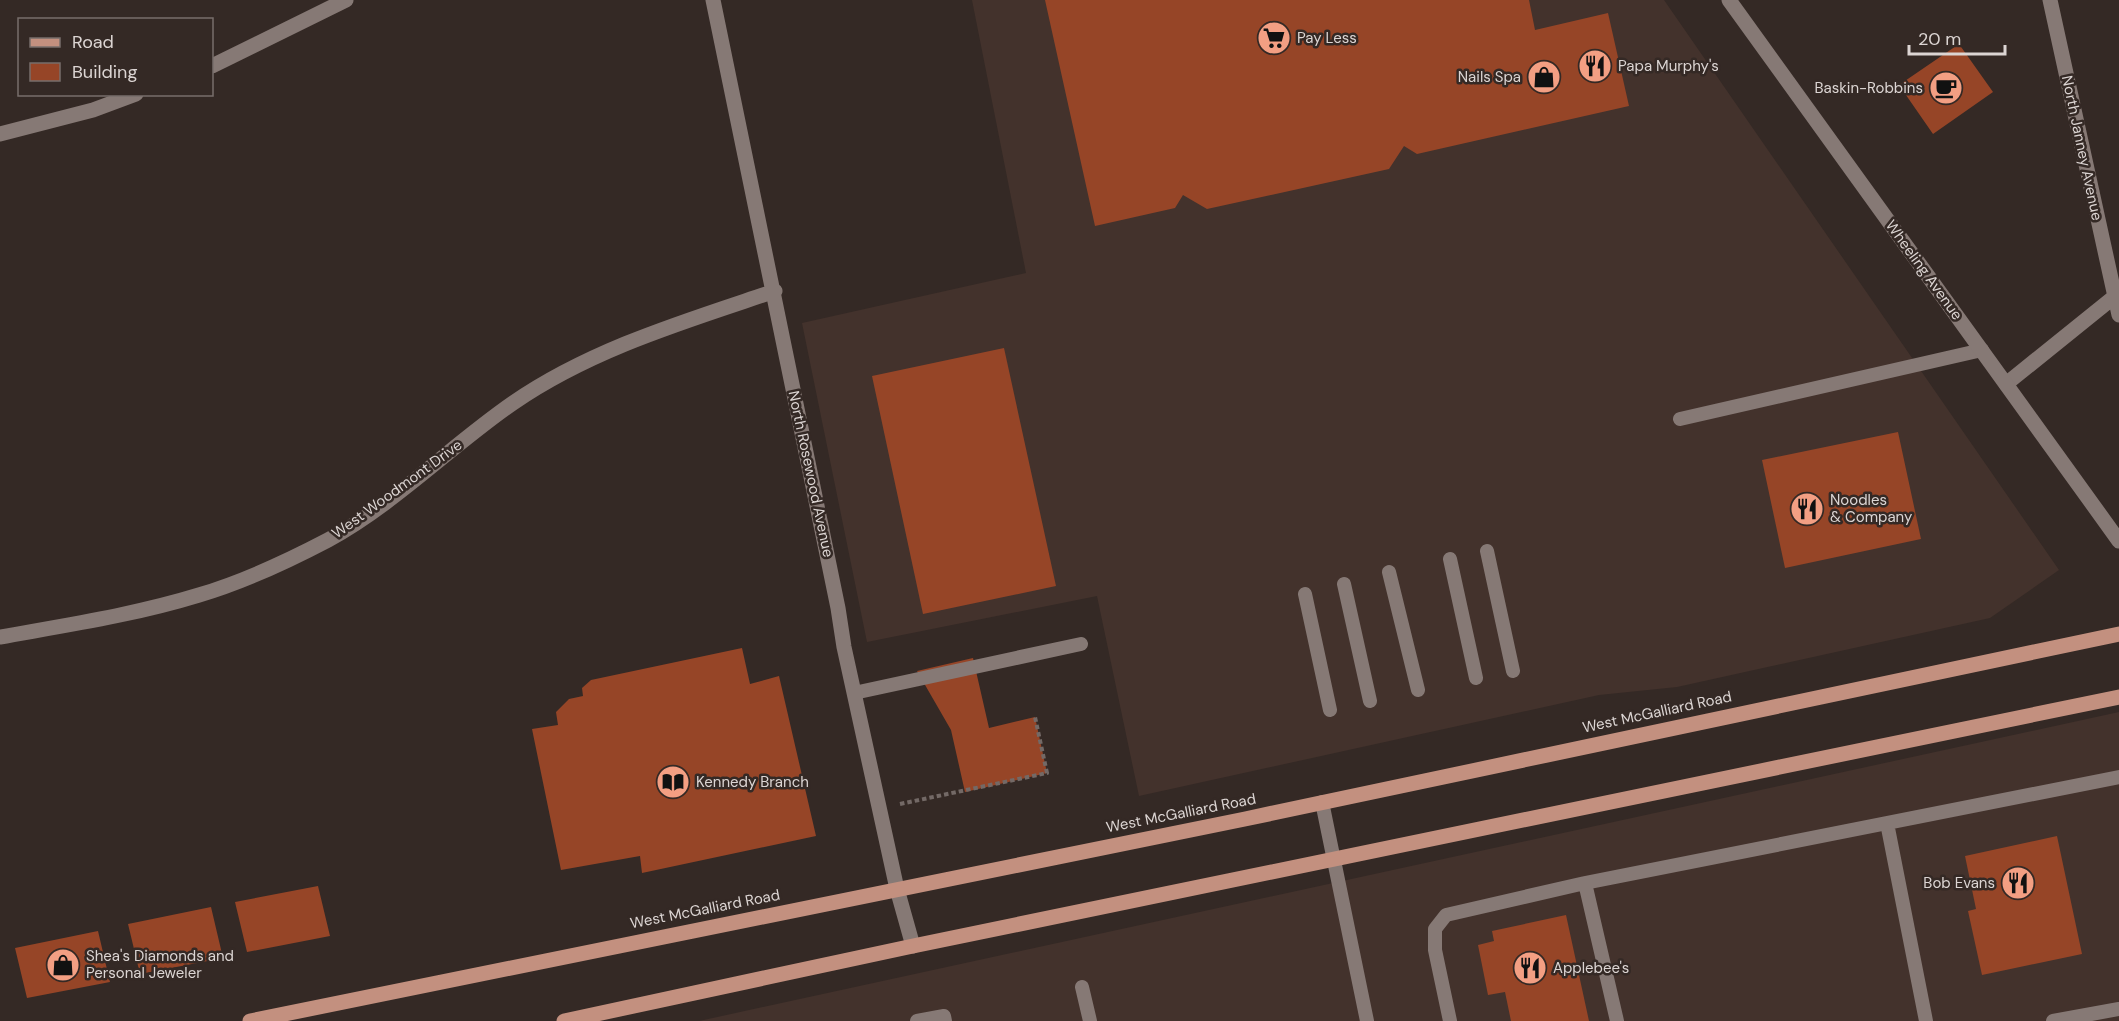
<svg xmlns="http://www.w3.org/2000/svg" width="2119" height="1021" font-family="'DM Sans',sans-serif">
<style>
.built{fill:#43322c}
.building{fill:#964527}
.lines{fill:none;stroke-linecap:round;stroke-linejoin:round}
.path{stroke:#736966;stroke-width:4;stroke-dasharray:4.5 3;stroke-linecap:butt}
.service{stroke:#867975;stroke-width:14}
.minor{stroke:#867975;stroke-width:15}
.secondary{stroke:#867975;stroke-width:15}
.primary{stroke:#c3907f;stroke-width:15}
.labels{text-anchor:middle;dominant-baseline:central;stroke-width:5;stroke-linejoin:round;paint-order:stroke}
.poi-label{font-size:15px;fill:#dcd5d3;stroke:#342925;text-anchor:start}
.street-label{font-size:15px;fill:#dcd5d3;stroke:#342925}
</style>
<rect width="100%" height="100%" fill="#342925"/>
<path class="built" d="M972 0H1664L2059 570 1990 618 1677 687 1599 695 1139 796 1097 596 867 642 802 323 1026 273Z
M2119 712V1021H699Z"/>
<path class="building" d="M1045 0H1529L1535 30 1608 13 1629 106 1417 154 1404 146 1389 169 1207 209 1183 195 1175 208 1095 226Z
M1959 44 1993 92 1933 134 1899 85Z
M1004 348 1056 586 923 614 872 376Z
M1898 432 1921 539 1785 568 1762 460Z
M742 648 750 684 779 676 816 836 642 873 640 856 561 870 532 729 558 725 556 712 569 699 583 696 582 688 591 680Z
M973 658 989 728 1035 717 1047 773 965 792 951 730 917 671Z
M2057 836 2082 954 1982 975 1968 911 1976 909 1965 856Z
M318 886 330 936 247 952 235 902Z
M211 907 223 958 140 974 128 924Z
M1566 915 1589 1021H1511L1505 992 1488 995 1478 945 1494 941 1492 931Z
M98 931 110 982 27 998 15 948Z"/>
<g class="lines">
<path class="path" d="M900 804 1047 773 1035 717"/>
<path class="service" d="M1680 419 1982 350
M1487 551 1513 671
M1450 559 1476 678
M1389 572 1418 690
M1344 584 1370 701
M1305 594 1330 710
M854 693 1081 644
M1322 802 1367 1021
M1887 823 1926 1021
M1585 883 1617 1021
M1082 987 1090 1021
M917 1021 944 1016 945 1021
M1450 1021 1435 950V929L1446 915 1585 883 2119 777
M2053 1021 2119 1009"/>
<path class="minor" d="M713 0 838 608 844 647 897 889 913 946
M2050 0 2119 315
M212 66 346 0
M0 134 93 110 136 94
M2006 384 2114 297
M0 637C67 625 134 615 199 595 243 582 288 561 328 540 393 505 452 445 513 403 591 349 686 321 775 291"/>
<path class="secondary" d="M1729 0 2119 541"/>
<path class="primary" d="M250 1021 1245 819 2119 634
M564 1021 913 946 2119 697"/>
</g>
<defs>
<symbol id="supermarket-disc" viewBox="-11 -11 22 22"><circle r="9.5" fill="#f39f83" stroke="#342925"/><path d="M-6-5.5h2.5l.6 2H6L4.5 2H-2.5L-4.4-4H-6ZM-1.5 3.2a1.3 1.3 0 1 0 .1 0ZM3 3.2a1.3 1.3 0 1 0 .1 0Z" fill="#111"/></symbol>
<symbol id="restaurant-disc" viewBox="-11 -11 22 22"><circle r="9.5" fill="#f39f83" stroke="#342925"/><path d="M-5-6h1v4h1v-4h1v4h1v-4h1v5L-1.5 .5V6h-2V.5L-5-1ZM5-6V6H3V1.5H1.5Q1.5-4 5-6Z" fill="#111"/></symbol>
<symbol id="shop-disc" viewBox="-11 -11 22 22"><circle r="9.5" fill="#f39f83" stroke="#342925"/><path d="M-5-2.5h2.3a2.7 3.5 0 0 1 5.4 0H5L5.5 6h-11ZM-1.5-2.5h3a1.5 2.3 0 0 0-3 0Z" fill="#111"/></symbol>
<symbol id="cafe-disc" viewBox="-11 -11 22 22"><circle r="9.5" fill="#f39f83" stroke="#342925"/><path d="M-5.5-4.5H6V0H3Q3 3.5 0 3.5H-2.5Q-5.5 3.5-5.5 0ZM3-3.2v2h1.7v-2ZM-6 4.5H4V6H-6Z" fill="#111"/></symbol>
<symbol id="library-disc" viewBox="-11 -11 22 22"><circle r="9.5" fill="#f39f83" stroke="#342925"/><path d="M-6-4Q-3-5.5-.7-3.5V5Q-3 3-6 4ZM6-4Q3-5.5 .7-3.5V5Q3 3 6 4Z" fill="#111"/></symbol>
</defs>
<g fill-rule="evenodd">
<use href="#supermarket-disc" x="1255" y="19" width="38" height="38"/>
<use href="#restaurant-disc" x="1576" y="47" width="38" height="38"/>
<use href="#shop-disc" x="1525" y="58" width="38" height="38"/>
<use href="#cafe-disc" x="1927" y="69" width="38" height="38"/>
<use href="#restaurant-disc" x="1788" y="490" width="38" height="38"/>
<use href="#library-disc" x="654" y="763" width="38" height="38"/>
<use href="#restaurant-disc" x="1999" y="864" width="38" height="38"/>
<use href="#shop-disc" x="44" y="946" width="38" height="38"/>
<use href="#restaurant-disc" x="1511" y="949" width="38" height="38"/>
</g>
<g class="labels">
<g class="poi-label">
<text x="1297" y="38">Pay Less</text>
<text x="1618" y="66">Papa Murphy's</text>
<text x="1521" y="77" text-anchor="end">Nails Spa</text>
<text x="1923" y="88" text-anchor="end">Baskin-Robbins</text>
<text x="1830" y="500">Noodles<tspan x="1830" dy="17">&amp; Company</tspan></text>
<text x="696" y="782">Kennedy Branch</text>
<text x="1995" y="883" text-anchor="end">Bob Evans</text>
<text x="86" y="956">Shea's Diamonds and<tspan x="86" dy="17">Personal Jeweler</tspan></text>
<text x="1553" y="968">Applebee's</text>
</g>
<g class="street-label">
<text transform="translate(2082 148) rotate(78)">North Janney Avenue</text>
<text transform="translate(1924 270) rotate(54)">Wheeling Avenue</text>
<text transform="translate(811 474) rotate(78)">North Rosewood Avenue</text>
<text transform="translate(397 489) rotate(-36)">West Woodmont Drive</text>
<text transform="translate(1657 712) rotate(-12)">West McGalliard Road</text>
<text transform="translate(1181 813) rotate(-11)">West McGalliard Road</text>
<text transform="translate(705 909) rotate(-11)">West McGalliard Road</text>
</g>
</g>
<rect x="18" y="18" width="195" height="78" fill="#342925" stroke="#776e6b" stroke-width="1.5"/>
<rect x="30" y="38" width="30" height="9" fill="#c3907f" stroke="#776e6b" stroke-width="1.5"/>
<text x="72" y="48" font-size="18" fill="#dcd5d3">Road</text>
<rect x="30" y="63" width="30" height="18" fill="#964527" stroke="#776e6b" stroke-width="1.5"/>
<text x="72" y="78" font-size="18" fill="#dcd5d3">Building</text>
<path d="M1909 45v9h96v-9" fill="none" stroke="#dcd5d3" stroke-width="3"/>
<text x="1918" y="45" font-size="18" fill="#dcd5d3" stroke="#342925" stroke-width="4.5" paint-order="stroke">20 m</text>
</svg>
